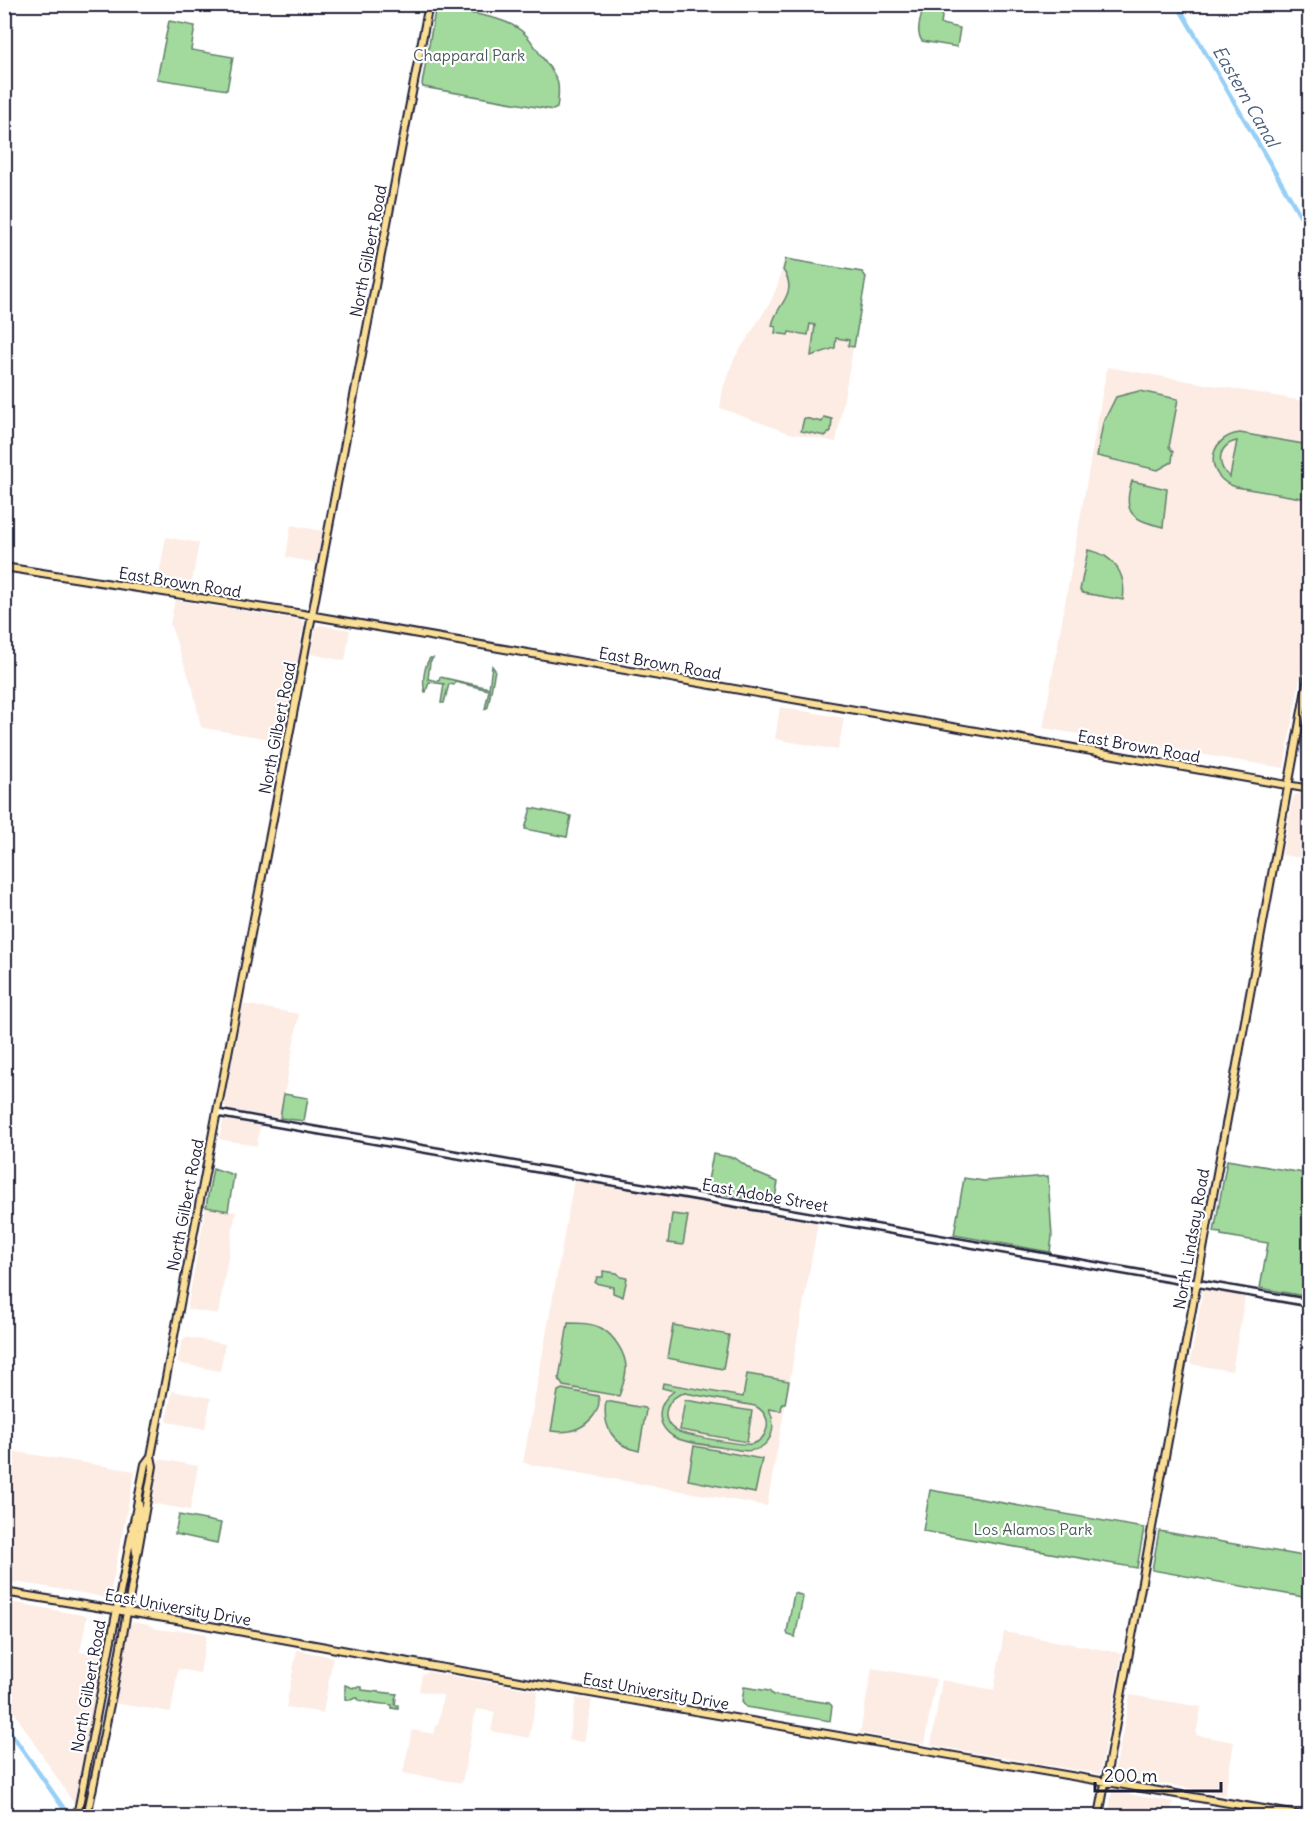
<svg xmlns="http://www.w3.org/2000/svg" width="1314" height="1821" font-family="Delius,sans-serif">
<style>
.built{fill:#fcece4}
.green{fill:#a2d99c;stroke:#627e6c;stroke-width:1.5;fill-rule:evenodd}
.lines{fill:none;stroke-linecap:round;stroke-linejoin:round}
.canal{stroke:#97cff6;stroke-width:4.5}
.minor-casing{stroke:#22223b;stroke-width:10}
.major-casing{stroke:#22223b;stroke-width:10}
.minor{stroke:#fff;stroke-width:5}
.major{stroke:#fbdf96;stroke-width:6}
.labels{text-anchor:middle;dominant-baseline:central;stroke-width:4.5;stroke-linejoin:round;paint-order:stroke}
.park-label{font-size:16px;fill:#485958;stroke:#fff}
.street-label{font-size:16px;fill:#22223b;stroke:#fff}
.water-label{font-size:18px;font-style:italic;fill:#4b5f7c;stroke:#fff}
</style>
<rect width="100%" height="100%" fill="#fff"/>
<filter id="ink" filterUnits="userSpaceOnUse"><feTurbulence type="fractalNoise" baseFrequency=".0167" numOctaves="2"/><feDisplacementMap in="SourceGraphic" scale="12" xChannelSelector="R" yChannelSelector="G"/><feConvolveMatrix kernelMatrix="1 2 1 2 8 2 1 2 1" color-interpolation-filters="sRGB"/></filter>
<g filter="url(#ink)">
<path class="built" d="M784 259 862 272 866 277 836 442 789 433 720 408 723 388 734 359 771 301 778 284Z
M1107 367 1309 402V627L1284 768 1043 728Z
M291 525 322 531 317 563 286 557Z
M166 537 199 543 190 591 157 586Z
M175 600 301 620 304 623V627L301 635 299 658 283 741 203 728 201 727 193 689 170 624Z
M320 625 350 630 345 661 311 654 316 628Z
M780 707 844 718 838 750 775 739Z
M1297 794 1309 796V859L1282 855 1293 797Z
M243 1004 299 1014 280 1118 227 1109 224 1104Z
M223 1120 260 1126 257 1146 219 1139Z
M574 1180 818 1223 767 1506 523 1463Z
M206 1207 236 1212 218 1314 187 1309Z
M1203 1289 1245 1297 1232 1371 1190 1364Z
M185 1337 225 1344 220 1371 177 1363 182 1341Z
M172 1391 211 1398 205 1429 168 1422 167 1419Z
M4 1450 135 1471 109 1599 89 1594 16 1582 5 1584Z
M159 1459 198 1466 190 1510 150 1503Z
M16 1603 87 1616 80 1652 103 1656 74 1804 5 1698V1604Z
M133 1622 148 1625 157 1629 172 1631 181 1630 207 1634 200 1673 178 1669 171 1712 114 1703 128 1626Z
M1004 1632 1122 1653 1100 1774 931 1745 942 1680 994 1690Z
M297 1650 333 1657 323 1713 286 1707Z
M872 1668 936 1679 924 1744 860 1733Z
M428 1672 538 1691 529 1738 491 1731 495 1712 476 1709 462 1783 403 1773 412 1730 434 1734 436 1725H438L443 1695 419 1691 422 1675Z
M1130 1695 1201 1707 1196 1735 1234 1742 1225 1795 1114 1775Z
M576 1698 592 1700 584 1742 568 1740Z
M1112 1791 1173 1802 1170 1816H1108Z"/>
<path class="green" d="M929 5H942L943 10 941 24 960 28 957 47 922 41C915 31 921 19 923 7Z
M439 8C464 13 508 15 526 35 532 41 537 50 542 57 558 79 561 80 557 108L553 110 423 87 422 84 435 11Z
M169 21 195 26 191 50 233 57 227 90 157 79Z
M786 259 862 272 866 277 854 347 848 346 849 340 836 338 835 348 811 356 815 325 810 324 808 335 789 332 788 335 775 333 776 327 772 326C775 305 800 294 783 270Z
M1139 391 1178 399 1169 447 1173 452 1172 462 1158 470 1097 456 1103 423 1116 397Z
M824 417 832 419 831 431 825 436 801 431 804 418 822 422Z
M1240 433 1309 445V454L1303 490 1309 489V497L1301 498 1236 487C1204 478 1206 437 1240 433ZM1237 441 1230 476V477C1215 466 1218 444 1237 441Z
M1132 481 1167 489 1163 527C1134 520 1121 514 1132 481Z
M1088 550C1114 555 1127 574 1123 600L1083 593 1080 590Z
M430 658H433L430 662 428 679 439 681 440 677 489 688 492 666 495 670 488 707 485 709 489 690 455 682 454 685 449 684 444 703H441L444 684 429 682 426 692H425C422 683 424 666 430 658Z
M531 808 571 816 567 837 525 829Z
M284 1094 308 1098 304 1121 280 1118Z
M713 1154 735 1158 756 1173 778 1182 774 1203 706 1191Z
M1227 1160 1309 1174V1297L1260 1288 1268 1243 1221 1235V1233L1214 1232Z
M213 1168 234 1175 228 1211 206 1207Z
M1048 1176 1052 1237 1050 1252 954 1235 964 1178 984 1181Z
M672 1214 688 1216 683 1245 668 1243Z
M603 1271 617 1273 621 1277 627 1278 623 1297 613 1293V1287L595 1283 597 1277H603Z
M568 1323C579 1323 592 1323 601 1328 614 1335 626 1354 626 1368 626 1378 622 1387 619 1396L563 1386 559 1379Z
M673 1325 729 1335 723 1369 667 1358Z
M747 1374 789 1381 785 1404H781H782L781 1411 769 1409C780 1433 766 1455 739 1450 724 1447 685 1444 674 1437 666 1432 660 1424 660 1414 661 1403 666 1397 674 1391L662 1388 663 1383 743 1397ZM685 1393 755 1406C763 1410 769 1418 767 1428 765 1436 760 1442 752 1444 744 1446 681 1435 675 1430 658 1419 667 1396 685 1393Z
M562 1389 598 1396C603 1412 585 1428 570 1431 564 1432 557 1432 551 1431L558 1391Z
M685 1400 752 1411 747 1442 680 1430Z
M606 1401 644 1408 646 1410 639 1451C613 1446 602 1426 606 1401Z
M694 1446 762 1459 755 1493 688 1480Z
M930 1490 1144 1528 1137 1568 923 1531Z
M179 1515 221 1523 217 1543 175 1534Z
M1159 1531 1309 1557V1598L1152 1570Z
M794 1593 801 1595 803 1597 795 1637 788 1635 787 1632Z
M345 1685 353 1688 354 1687H362V1690L397 1694 395 1699H396L395 1705H398V1709L392 1708V1705C384 1703 379 1705 371 1702V1703L358 1700V1698H355L351 1700 345 1699Z
M744 1687 769 1691 773 1695 829 1703 832 1706 830 1721 746 1707 742 1702Z"/>
<g class="lines">
<path class="canal" d="M1177 4 1310 232
M4 1723 69 1816"/>
<defs>
<path id="minor" d="M217 1113 1310 1303"/>
<path id="major" d="M4 567 303 614 1310 789
M138 1500 140 1509 138 1525 142 1528
M132 1527 136 1531 135 1545 136 1553
M4 1592 183 1621 386 1658 1304 1816
M77 1816 145 1464 151 1456
M87 1816 114 1685 153 1466 151 1456 429 4
M1099 1816 1310 667"/>
</defs>
<use href="#minor" class="minor-casing"/>
<use href="#major" class="major-casing"/>
<use href="#minor" class="minor"/>
<use href="#major" class="major"/>
</g>
</g>
<g class="labels">
<g class="park-label">
<text x="469" y="55">Chapparal Park</text>
<text x="1033" y="1529">Los Alamos Park</text>
</g>
<g class="street-label">
<text transform="translate(368 251) rotate(-79)">North Gilbert Road</text>
<text transform="translate(180 582) rotate(9)">East Brown Road</text>
<text transform="translate(660 663) rotate(10)">East Brown Road</text>
<text transform="translate(277 728) rotate(-79)">North Gilbert Road</text>
<text transform="translate(1139 746) rotate(10)">East Brown Road</text>
<text transform="translate(765 1195) rotate(10)">East Adobe Street</text>
<text transform="translate(185 1205) rotate(-79)">North Gilbert Road</text>
<text transform="translate(1191 1239) rotate(-80)">North Lindsay Road</text>
<text transform="translate(178 1607) rotate(10)">East University Drive</text>
<text transform="translate(88 1686) rotate(-80)">North Gilbert Road</text>
<text transform="translate(656 1691) rotate(10)">East University Drive</text>
</g>
<g class="water-label">
<text transform="translate(1246 96) rotate(60)">Eastern Canal</text>
</g>
</g>
<rect width="1314" height="1821" fill="none" stroke="#fff" stroke-width="24"/>
<rect x="12" y="12" width="1290" height="1797" fill="none" stroke="#22223b" stroke-width="2" filter="url(#ink)"/>
<path d="M1095 1782v9h126v-9" fill="none" stroke="#22223b" stroke-width="3"/>
<text x="1104" y="1782" font-size="18" fill="#22223b" stroke="#ffffff" stroke-width="4.5" paint-order="stroke">200 m</text>
</svg>
